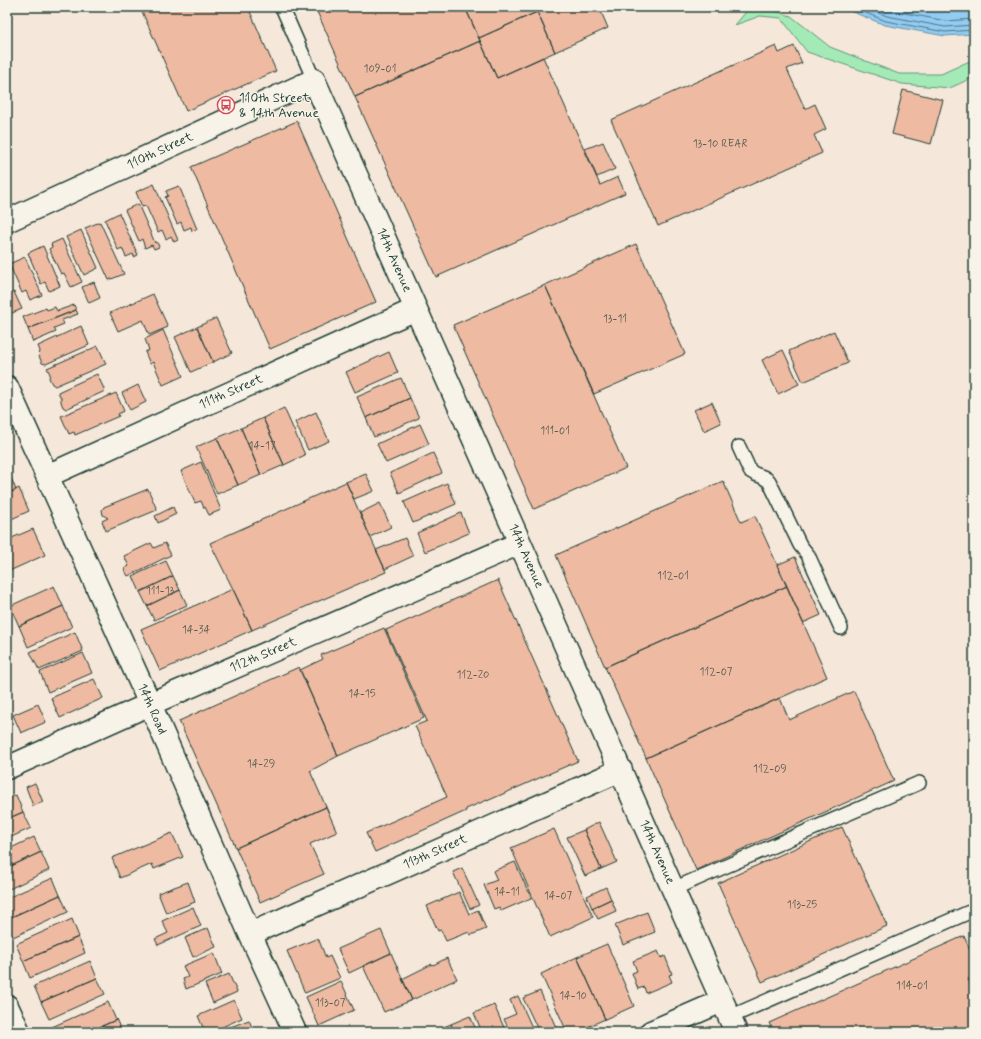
<svg xmlns="http://www.w3.org/2000/svg" width="981" height="1039" font-family="Mynerve,sans-serif">
<style>
.green{fill:#a3eab7;stroke:#619476}
.water{fill:#93cbf2;stroke:#6592a6}
.lines{fill:none;stroke-linecap:round;stroke-linejoin:round}
.shore{stroke:#4d7680;stroke-width:1}
.building{fill:#efbaa2;stroke:#1f3d34}
.lane-casing{stroke:#1f3d34;stroke-width:16}
.street-casing{stroke:#1f3d34;stroke-width:25}
.secondary-casing{stroke:#1f3d34;stroke-width:25}
.lane{stroke:#f7f3e8;stroke-width:13}
.street{stroke:#f7f3e8;stroke-width:22}
.secondary{stroke:#f7f3e8;stroke-width:22}
.labels{text-anchor:middle;dominant-baseline:central;stroke-width:3;stroke-linejoin:round;paint-order:stroke}
.number-label{font-size:11px;fill:#535c50}
.poi-label{font-size:13px;fill:#1f3d34;stroke:#f7f3e8;text-anchor:start}
.street-label{font-size:13px;fill:#1f3d34;stroke:#f7f3e8}
</style>
<rect width="100%" height="100%" fill="#f5e8da"/>
<filter id="ink" filterUnits="userSpaceOnUse"><feTurbulence type="fractalNoise" baseFrequency=".025" numOctaves="2"/><feDisplacementMap in="SourceGraphic" scale="8" xChannelSelector="R" yChannelSelector="G"/><feConvolveMatrix kernelMatrix="1 2 1 2 8 2 1 2 1" color-interpolation-filters="sRGB"/></filter>
<g filter="url(#ink)">
<path class="green" d="M750 7H761L791 16 830 47 899 74H941L974 59V77L950 88 902 84 807 52 781 18 760 16 735 25Z"/>
<path class="water" d="M840 7H974V34L945 36 885 25Z"/>
<g class="lines">
<path class="shore" d="M851 7 886 21 945 32 974 30
M864 7 887 16 945 27 974 25
M880 7 889 10 946 21 974 19"/>
</g>
<path class="building" d="M140 7H248L276 71 186 111Z
M315 7H465L480 41 355 97Z
M465 7H535L537 12 479 38Z
M541 7H599L608 28 555 52 536 9Z
M537 12 555 52 497 78 479 38Z
M480 41 497 78 543 57 600 185 618 177 625 193 436 277 355 97Z
M776 46 779 53 794 46 802 63 787 69 805 109 815 104 826 129 814 135 822 153 658 226 611 120Z
M903 90 943 100 931 144 892 134Z
M297 121 376 302 270 349 191 167Z
M603 142 615 169 597 177 585 149Z
M154 184 178 240 174 242 171 236 166 239 162 230 158 232 146 206 142 207 136 192Z
M179 186 197 229 192 231 191 227 184 230 181 222 177 224 165 197 168 196 166 191Z
M138 204 155 243 157 242 159 247 154 249 152 245 145 248 142 239 139 241 125 210Z
M119 213 138 255 134 257 133 254 126 257 122 248 118 250 105 220Z
M100 222 124 274 109 280 85 228Z
M81 230 98 268 84 275 66 237Z
M62 239 82 282 71 287 64 273 61 274 49 249 52 247 51 244Z
M636 244 685 354 594 394 545 285Z
M43 246 60 286 49 291 45 282 41 284 28 253Z
M25 257 42 295 30 300 26 291 22 293 9 264Z
M94 282 100 298 89 303 82 287Z
M545 285 626 468 534 509 453 325Z
M14 292 22 309 7 315V295Z
M153 294 168 327 149 335 143 320 118 331 110 313Z
M74 305 76 310 28 329 23 317 46 308 47 310 55 307 57 311Z
M76 310 78 314 62 320 64 324 54 328 56 332 33 342 28 329Z
M216 318 232 353 213 362 197 327Z
M81 326 89 345 46 364 42 363 39 356 40 351 38 346Z
M197 327 213 362 191 372 175 337Z
M163 330 183 376 163 385 153 362 150 364 145 352 149 350 145 339Z
M834 331 848 363 803 382 789 351Z
M98 346 106 364 55 386 52 384 49 378 50 374 47 368Z
M783 350 799 384 778 394 762 360Z
M389 352 398 373 355 392 346 372Z
M97 374 105 391 66 409 63 407 61 402V398L58 392Z
M401 378 410 398 366 418 357 397Z
M138 385 146 402 130 410 122 393Z
M116 393 124 411 118 414 119 416 75 435 74 432 69 434 61 416Z
M410 398 419 418 374 437 366 418Z
M712 402 721 423 704 431 694 410Z
M284 408 305 455 284 465 263 418Z
M316 412 329 441 308 450 295 422Z
M263 418 284 465 261 475 241 428Z
M420 424 429 444 386 463 377 444Z
M241 428 261 475 238 485 217 438Z
M217 438 238 485 217 494 196 447Z
M433 453 442 473 399 493 390 473Z
M201 462 221 510 209 515 205 507 204 508 201 501 195 503 181 471Z
M7 468 16 490 7 494Z
M366 474 374 491 354 499 346 482Z
M723 481 741 522 755 516 787 586 605 667 556 555Z
M346 482 386 572 252 630 233 589 210 543Z
M447 483 456 504 413 523 404 502Z
M19 488 29 511 7 521V494Z
M148 489 157 510 106 531 102 521 108 518 103 515 102 510 104 507Z
M380 503 391 527 370 537 360 513Z
M173 507 176 514 158 523 155 516Z
M461 513 469 533 425 552 417 533Z
M33 529 45 555 7 572V540Z
M405 538 413 556 385 569 376 550Z
M151 543 154 548 165 543 171 555 128 576 124 569 129 566 124 556Z
M795 557 821 615 803 623 777 565Z
M166 561 173 576 140 592 133 576Z
M173 576 180 590 147 606 140 592Z
M498 580 578 761 487 801V800L466 809V811L375 852 366 833 447 797 415 726 427 721 386 630Z
M54 586 63 606 19 626 10 606Z
M787 586 827 677 646 758 605 667Z
M233 589 252 630 160 671 141 629Z
M180 590 187 605 154 620 147 606Z
M63 606 72 627 28 647 19 626Z
M384 628 424 718 338 756 300 670 323 659 321 655Z
M75 632 83 651 39 670 30 652Z
M83 653 92 673 48 692 40 672Z
M299 667 338 756 310 771 326 807 236 848 179 721Z
M94 679 103 698 60 718 51 698Z
M854 691 894 781 696 870 646 758 780 698 789 720Z
M38 704 46 722 21 733 13 715Z
M35 783 43 802 33 806 26 787Z
M16 795 23 812 7 819V799Z
M326 807 337 832 310 844 324 874 260 902 236 848Z
M23 812 31 828 7 839V819Z
M599 822 617 862 601 869 584 830Z
M842 827 887 926 762 982 718 883Z
M554 829 593 917 550 937 511 848Z
M584 830 601 869 585 876 567 837Z
M172 833 183 857 154 869 152 864 120 878 112 858Z
M34 837 41 852 7 868V850Z
M41 852 49 870 7 890V868Z
M515 862 531 898 501 911 499 907 494 909 484 885 497 880 493 871Z
M462 868 479 905 470 909 453 872Z
M53 878 60 895 7 919V898Z
M188 882 195 902 166 913 158 893Z
M606 887 611 899 592 908 587 896Z
M459 892 469 914 478 910 486 929 471 935 469 932 446 941 441 930 438 931 427 906Z
M60 895 68 912 13 937 7 924V919Z
M611 899 616 911 598 919 592 908Z
M193 907 201 926 158 945 155 939 168 933 162 921Z
M647 912 655 932 623 945 615 925Z
M72 919 79 937 23 961 16 944Z
M208 928 216 947 193 957 185 938Z
M381 930 391 953 349 973 338 949Z
M964 936 974 960V976L968 979 974 993V1032H774L769 1023Z
M78 937 85 953 30 978 23 961Z
M318 938 326 958 330 956 340 978 305 993 287 951Z
M607 944 634 1006 605 1019 577 957Z
M658 951 661 958 665 956 672 974 669 975 672 982 646 993 644 987 638 989 632 973 637 971 633 961Z
M214 953 222 974 186 989 183 979 188 977 183 966Z
M391 953 412 1000 384 1012 363 966Z
M577 957 605 1019 576 1032H567L541 974Z
M447 958 457 979 412 1000 402 979 432 964 433 965Z
M90 961 97 978 41 1002 34 986Z
M229 974 237 992 213 1003 205 984Z
M97 978 105 994 49 1019 41 1002Z
M341 981 354 1010 319 1026 306 997Z
M540 991 558 1032H539L523 998Z
M518 996 534 1032H510L504 1019 516 1014 510 1000Z
M234 1000 242 1018 211 1032H205L198 1016Z
M108 1002 116 1020 88 1032H55L52 1027Z
M494 1005 506 1032H482L474 1013Z
M470 1016 477 1032H454L451 1024Z
M116 1019 122 1032H88L116 1020Z
M249 1020 254 1032H226L225 1029Z
M451 1024 454 1032H432Z"/>
<g class="lines">
<defs>
<path id="lane" d="M282 7 314 80
M739 447 750 471 755 474 763 477 769 481 800 545 808 555 841 628
M673 889 919 783
M730 1017 974 910"/>
<path id="street" d="M7 221 314 80 520 543 736 1032
M7 387 150 704 250 934 295 1032
M47 476 416 309
M7 768 150 704 520 543
M250 934 621 770
M651 1032 722 1001"/>
<path id="secondary" d="M7 1006 19 1032"/>
</defs>
<use href="#lane" class="lane-casing"/>
<use href="#street" class="street-casing"/>
<use href="#secondary" class="secondary-casing"/>
<use href="#lane" class="lane"/>
<use href="#street" class="street"/>
<use href="#secondary" class="secondary"/>
</g>
</g>
<defs>
<symbol id="bus-ring" viewBox="-11 -11 22 22"><circle r="9.5" fill="#f7f3e8" stroke="#d1495b" stroke-width="1.5"/><path d="M-5-6H5V4H4V6H2V4H-2V6H-4V4H-5ZM-3.5-4V0h7V-4ZM-3.5 1.2v1.5H-2V1.2ZM2 1.2v1.5H3.5V1.2Z" fill="#d1495b"/></symbol>
</defs>
<g fill-rule="evenodd">
<use href="#bus-ring" x="216" y="95" width="20" height="20"/>
</g>
<g class="labels">
<g class="number-label">
<text x="380" y="69">109-01</text>
<text x="720" y="144">13-10 REAR</text>
<text x="615" y="319">13-11</text>
<text x="555" y="431">111-01</text>
<text x="262" y="446">14-17</text>
<text x="673" y="576">112-01</text>
<text x="160" y="591">111-13</text>
<text x="196" y="630">14-34</text>
<text x="716" y="672">112-07</text>
<text x="473" y="675">112-20</text>
<text x="362" y="694">14-15</text>
<text x="261" y="764">14-29</text>
<text x="770" y="769">112-09</text>
<text x="507" y="892">14-11</text>
<text x="558" y="896">14-07</text>
<text x="802" y="905">113-25</text>
<text x="912" y="986">114-01</text>
<text x="573" y="996">14-10</text>
<text x="330" y="1003">113-07</text>
</g>
<g class="poi-label">
<text x="239" y="98">110th Street<tspan x="239" dy="15">&amp; 14th Avenue</tspan></text>
</g>
<g class="street-label">
<text transform="translate(160 151) rotate(-25)">110th Street</text>
<text transform="translate(394 260) rotate(66)">14th Avenue</text>
<text transform="translate(231 392) rotate(-24)">111th Street</text>
<text transform="translate(526 556) rotate(66)">14th Avenue</text>
<text transform="translate(263 655) rotate(-23)">112th Street</text>
<text transform="translate(152 709) rotate(66)">14th Road</text>
<text transform="translate(435 852) rotate(-24)">113th Street</text>
<text transform="translate(657 852) rotate(66)">14th Avenue</text>
</g>
</g>
<rect width="981" height="1039" fill="none" stroke="#f7f3e8" stroke-width="24"/>
<rect x="12" y="12" width="957" height="1015" fill="none" stroke="#1f3d34" stroke-width="1.5" filter="url(#ink)"/>
</svg>
